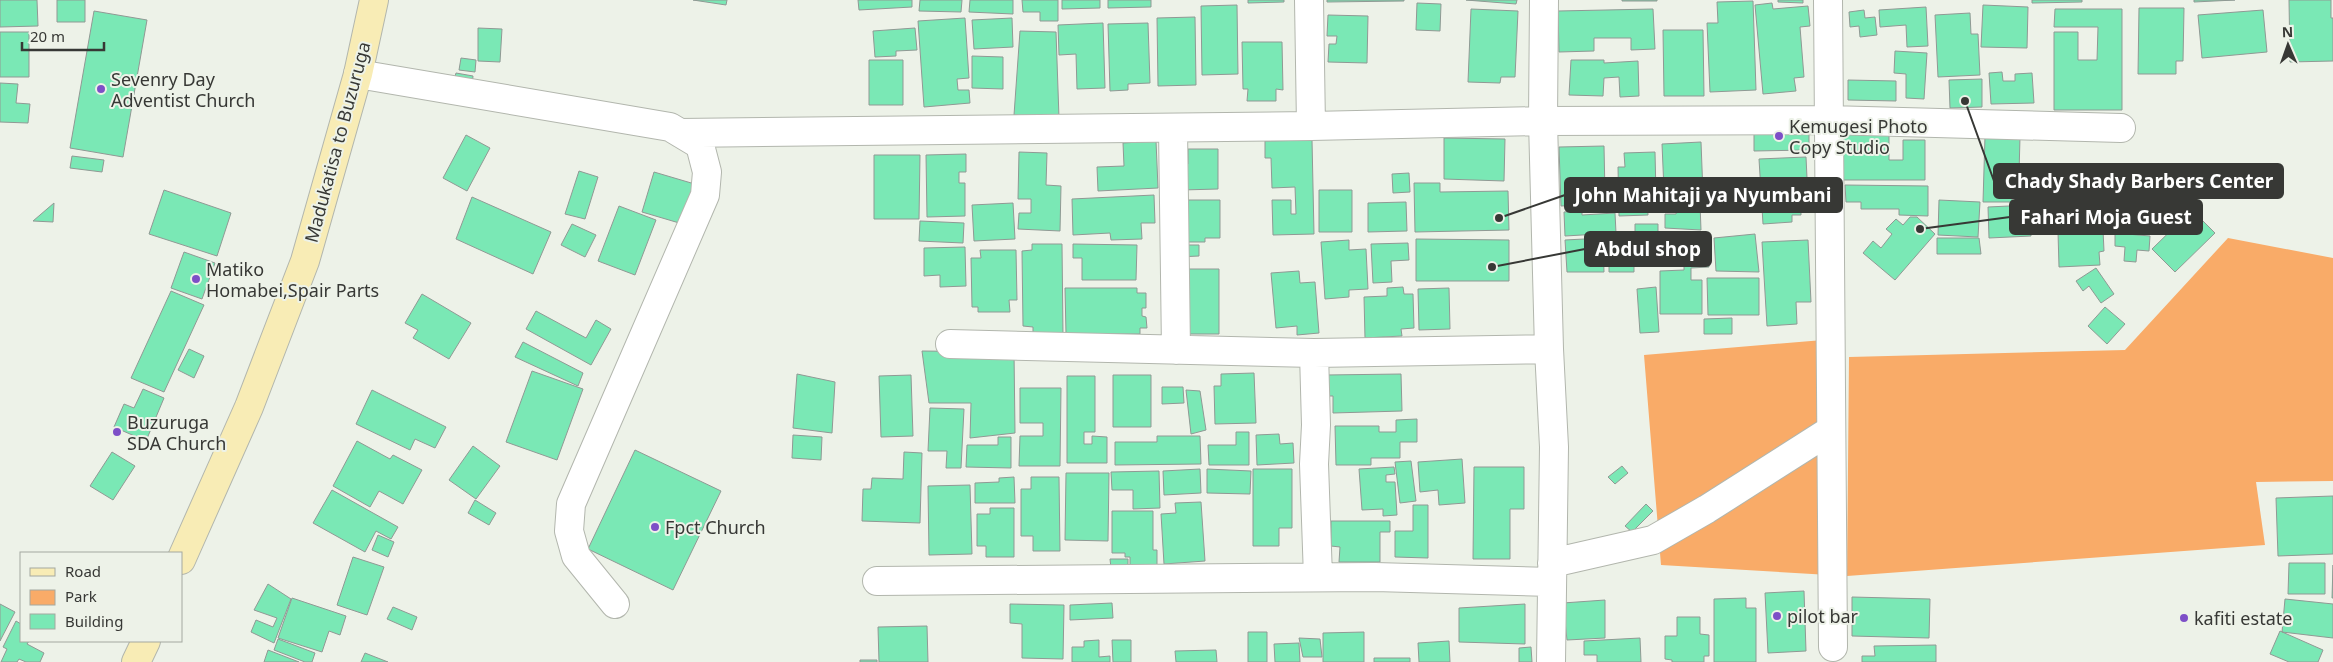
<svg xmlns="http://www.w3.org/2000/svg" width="2333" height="662" font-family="'Noto Sans',sans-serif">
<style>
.green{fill:#f9ab68}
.building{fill:#7ae8b5;stroke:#909994}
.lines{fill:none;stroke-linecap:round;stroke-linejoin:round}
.street-casing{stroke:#b2b6ad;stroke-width:30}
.secondary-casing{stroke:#b2b6ad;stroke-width:30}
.street{stroke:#fff;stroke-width:28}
.secondary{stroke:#f8ecb5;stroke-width:28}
.poi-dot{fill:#7d4fc7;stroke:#edf2e8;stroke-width:2}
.labels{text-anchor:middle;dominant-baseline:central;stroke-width:4;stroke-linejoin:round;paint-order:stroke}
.poi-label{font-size:18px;fill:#373835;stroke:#edf2e8;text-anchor:start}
.street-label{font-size:18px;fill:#373835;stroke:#edf2e8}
.leader{fill:none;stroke:#373835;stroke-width:2}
.callout-dot{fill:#373835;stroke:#edf2e8;stroke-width:2}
.callout{fill:#373835;stroke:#373835;stroke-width:2}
.callout-label{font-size:19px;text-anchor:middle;font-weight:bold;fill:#fff}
</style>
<rect width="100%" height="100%" fill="#edf2e8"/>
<path class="green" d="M2228 238 2333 258V481L2256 482 2265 545 1847 576 1849 357 2125 350Z
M1835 339 1829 575 1661 565 1644 355Z"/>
<path class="building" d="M0 0H37L38 26 0 27Z
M57 0H85V22H57Z
M693 0H727L726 5Z
M858 0H912V7L859 10Z
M920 0H962L961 12 919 11Z
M970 0H1013V14L969 12Z
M1022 0H1058V21H1040V12H1023Z
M1062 0H1100V8L1062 9Z
M1108 0H1151V7L1108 8Z
M1248 0H1284V2L1248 3Z
M1327 0H1404V1L1327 2Z
M1466 0H1517L1516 4Z
M1622 0H1657V1H1622Z
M1778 0H1803V3L1778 2Z
M2032 0H2082V2L2032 3Z
M2194 0H2235L2194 2Z
M2289 0H2331V18H2333V61L2290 62Z
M1753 1 1756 90 1710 92 1707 23H1718L1717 2Z
M1417 3 1441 4 1440 31 1416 30Z
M1772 3 1773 9 1808 6 1810 26 1800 27 1804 77 1794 78 1796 91 1763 94 1755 5Z
M1237 5 1238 74 1202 75 1201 6Z
M1983 5 2028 7 2027 48 1981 47Z
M1926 7 1928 46 1907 47 1906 25 1880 27 1879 10Z
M2139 8H2184L2183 61H2176V74H2138Z
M1471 9 1518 11 1515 77H1501L1500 83 1468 82Z
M1653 9 1655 49 1631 50V38H1594V51L1559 52 1558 11Z
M2055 9H2122V110H2054V32H2078V60H2097L2098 27H2054Z
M1864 10 1865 18 1875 17 1877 35 1860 37 1859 26 1850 27 1849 12Z
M2263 10 2267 52 2202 58 2198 15Z
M94 11 147 20 123 157 70 148Z
M1970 13 1971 34H1978L1980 75 1938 77 1935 15Z
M1328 15 1368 16 1367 63 1328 62 1329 44H1336L1337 36H1327Z
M1195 17 1196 85 1158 86 1157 18Z
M965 18 969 78 957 79 958 90H969L970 103 924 107 918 21Z
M1012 18 1013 47 974 49 972 20Z
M1103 23 1105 88 1077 89 1076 54 1059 55 1058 25Z
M1148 23 1150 83 1128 84V90L1110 91 1108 24Z
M478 28 502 29 500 62 478 61Z
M915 28 917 50 896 51V56L875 57 873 31Z
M1663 30H1703L1704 96H1664Z
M1020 31 1056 32 1059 118 1014 115Z
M0 32H29V77H0Z
M1242 42H1282L1283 90 1276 89V101H1247L1248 89H1243Z
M1895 51 1927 53 1924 99 1906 98V74L1894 73Z
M972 56 1003 57V89L972 88Z
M461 58 476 60 475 72 459 70Z
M869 60H903V105H869Z
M1571 60H1604V63L1638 61 1639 96 1620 97 1619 77 1604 78 1603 96 1569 95Z
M2002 72 2003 81H2015V74L2032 73 2034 103 1991 104 1989 73Z
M456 73 473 76 472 87 453 83Z
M1982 79V107L1950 108 1949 80Z
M1848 80 1896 81V101L1848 100Z
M0 83 18 84 16 103 30 104 28 123 0 122Z
M1809 129V150L1754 151V130Z
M1841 134H1889V160H1903V140H1925V180H1841Z
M466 135 490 148 467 191 443 178Z
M1985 136 2020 137 2019 174H2034V196H2012V202H1983Z
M1444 138 1505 139 1504 181 1444 179Z
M1312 140 1314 234 1273 235 1272 200H1291V214H1296L1295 187 1272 188 1271 158H1265V141Z
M1156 141 1158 188 1098 191 1097 167 1124 166 1123 143Z
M1701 142 1703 194 1675 195V190H1664L1662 144Z
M1604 146 1605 195H1600V204L1561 206 1559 147Z
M1188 149H1218V189L1182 190V164H1188Z
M1019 152 1047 153 1046 185 1061 186 1060 231 1018 229 1019 213H1031V199H1018Z
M1655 152 1656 195H1647L1648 215 1619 216 1618 167H1625L1624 153Z
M966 154V172H959V183H965V216L927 217 926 155Z
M874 155H920L919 219H874Z
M72 156 104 160 102 172 70 168Z
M1806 157 1808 199H1801V215H1792V222L1763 224 1759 159Z
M579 171 598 177 585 219 565 214Z
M654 172 698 185 686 225 642 212Z
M1409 173 1410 192 1393 193 1392 174Z
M1414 183H1440V192L1508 191 1509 230 1415 232Z
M1845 185 1928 186V216L1899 215V209H1861V202H1846Z
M164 190 231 213 217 256 149 234Z
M1319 190H1352V232H1319Z
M2150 193 2151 209 2082 213 2081 195Z
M1154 195 1155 223H1141L1142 239 1111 240 1110 233 1073 235 1072 199Z
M472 197 551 232 533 274 456 239Z
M1177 200H1220V238H1205V242H1177Z
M1939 200 1980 202 1978 237 1938 235Z
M1406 202 1407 231 1368 232V203Z
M54 203 53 222 33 221Z
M1013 203 1015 239 974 241 972 205Z
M1700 204 1701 230 1665 228V214H1676L1678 205Z
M2030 205 2031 236 1989 238 1988 207Z
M619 206 656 220 635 275 598 261Z
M2192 210 2215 233 2175 272 2152 249Z
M1582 211V215L1615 213 1616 233 1565 236 1564 212Z
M1910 217H1917L1935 234 1895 280 1863 253 1873 241 1881 248 1892 234 1886 229 1896 219 1903 225Z
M920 221 964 223 963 243 919 241Z
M572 224 596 235 585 257 561 245Z
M1635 224H1658V261H1634V272H1609V249H1617V237H1635Z
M2103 230 2104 251 2099 252 2100 265 2059 267 2058 232 2087 233V231Z
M2115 233 2150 236 2149 251 2137 250 2136 262 2124 261 2125 247 2115 246Z
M1755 234 1759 272 1716 271 1714 238Z
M1663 236H1709V267L1691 268V280H1702V314H1660V271L1684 270V257H1663Z
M1603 238 1604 272H1567L1565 240Z
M1937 238H1979L1981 254H1937Z
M1416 239 1509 240V281H1416Z
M1349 240V250L1366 249 1368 289 1349 290V297L1325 299 1321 242Z
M1808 240 1811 302H1796L1797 324 1767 326 1762 242Z
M1408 243 1409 260 1391 261 1392 282 1373 283 1371 244Z
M1032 244H1062L1063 335H1033V327L1023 326 1022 251 1032 250Z
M1073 244 1137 245 1136 280H1082V258H1073Z
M1176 245H1199V256L1177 257Z
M965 247 966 286 940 287V275L924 276V248Z
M980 250H1016L1017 300H1009L1010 312H978V307H972L971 258H981Z
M184 252 215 263 202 299 171 288Z
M2096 268 2114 294 2101 303 2089 286 2083 291 2076 281Z
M1180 269H1219V334H1179Z
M1299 271 1300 283 1315 282 1319 333 1297 335V326L1276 328 1271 273Z
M1707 278H1759V315H1708Z
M1403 287 1404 294H1413L1414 328 1401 329 1402 336 1365 338 1364 297 1387 296V288Z
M1656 287 1659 332 1640 333 1637 289Z
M1065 288H1137V293H1146V308H1142V316L1146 317 1147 328H1140V334H1066Z
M1449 288 1450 329 1419 330 1418 289Z
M171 291 204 305 164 392 131 378Z
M422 294 471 323 449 359 413 338 418 330 405 323Z
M2105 307 2125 324 2107 344 2088 326Z
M536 311 586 338 596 320 611 329 591 365 526 329Z
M1732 318V334H1704V319Z
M523 342 583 373 578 386 515 357Z
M189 349 204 356 194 378 178 370Z
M922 351 1014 352 1015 433 970 438 971 403H929Z
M532 371 583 389 557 460 506 442Z
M1254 373 1256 423 1215 424 1214 386H1221V374Z
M797 374 835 382 832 433 793 428Z
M1401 374 1402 411 1333 413V396H1326V375Z
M911 375 913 436 881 437 879 376Z
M1113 375H1151V427H1113Z
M1067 376H1095V432H1084V444H1092V436L1107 437V463H1067Z
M1162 387H1183L1184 403 1162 404Z
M1020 388H1061L1060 466H1019L1020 436H1043V423H1020Z
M143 389 164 398 146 441 114 427 124 404 134 408Z
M372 390 446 427 435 448 415 439 410 450 356 424Z
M1186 390 1200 391 1206 430 1191 434Z
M930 408 964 409 961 468H946L947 451H928Z
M1417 419V442H1400V458H1371V465H1336L1335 426H1379V432H1396V420Z
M1236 432H1249V465H1209L1208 445H1236Z
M1279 434 1280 444 1293 443 1294 463 1257 465 1256 435Z
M793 435 822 437 821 460 792 458Z
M1157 436H1200L1201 464 1115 465V442H1157Z
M998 437H1011V468L966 467 967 445H998Z
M357 441 390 459 393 455 422 470 403 504 379 491 370 507 333 486Z
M473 446 500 466 476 499 449 480Z
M635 450 721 491 673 590 588 549Z
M112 452 135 466 113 500 90 486Z
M904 452 922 453 920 523 862 521 863 489H871L872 478 903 479Z
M1462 459 1465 503 1439 505 1438 490 1420 492 1418 462Z
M1411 461 1416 501 1400 503 1395 462Z
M1622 466 1628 473 1615 484 1608 477Z
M1394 467 1395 474 1386 475V482H1395L1397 515 1383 516V509L1362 510 1359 469Z
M1474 467H1524V509H1510V559H1473Z
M1200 469 1201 493 1164 495 1163 471Z
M1207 469 1251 471 1250 494 1207 493Z
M1253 469H1292V528H1279V546H1253Z
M1159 471 1160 508 1133 509V490H1112L1111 472Z
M1066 473H1109L1108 541 1065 540Z
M1014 477 1015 503H975V483L999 482V478Z
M1031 477H1059L1060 551H1033V536H1021V489H1031Z
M970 485 972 554 929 555 928 486Z
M332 490 398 527 391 539 376 531 365 552 313 523Z
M2333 496V554L2278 556 2276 498Z
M475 500 496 513 489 525 468 513Z
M1201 502 1205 561 1164 564 1161 514 1176 513 1175 503Z
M1646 504 1653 511 1632 532 1625 526Z
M1413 505H1428V558L1395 557V531H1413Z
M990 508H1014V557H986V546H977V514H990Z
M1112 511H1153V550H1157V571H1130V557H1125V553H1112Z
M1331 521H1390V532H1380V562H1339L1340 547 1331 546Z
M378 535 394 542 388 557 372 550Z
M353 557 384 567 367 615 337 605Z
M1110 559H1128V568H1111Z
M2289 563H2325V594H2288Z
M2333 565V598H2332Z
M268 584 291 599 274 643 251 632 256 620 273 627 277 618 254 610Z
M1804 591 1806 651 1768 653 1765 593Z
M1852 597 1930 599 1929 638 1852 636Z
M292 598 346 616 340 635 329 631 322 652 278 638Z
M1746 598V608H1756V662H1714V599Z
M2285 599 2333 604V638L2282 632Z
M1605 600V638L1567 640 1563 603Z
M1112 603 1113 618 1070 620V605Z
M0 604 15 612 0 641Z
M1010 604 1064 605 1063 659 1022 658V624L1010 623Z
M1525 604V644L1459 642V608Z
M393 607 417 617 412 630 387 619Z
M1677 617H1700V634L1709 635V656H1704V662H1672V660L1665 659V636H1677Z
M16 621 21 624V641H29L27 644 44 653 40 662H26L19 659 17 662H1L7 649 3 647Z
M927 626 928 662H879L878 627Z
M2280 631 2323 650 2318 662H2289L2270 654Z
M1248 632H1267V662H1248Z
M1364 632V662H1323V633Z
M1299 638 1320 639 1322 657H1303Z
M1640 638 1641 662H1597V655H1584V641Z
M278 639 315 653 312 662H305L274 650Z
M1099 640V657L1110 656V662H1072V647H1084V641Z
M1112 640H1131V662H1113Z
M1449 641 1450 662H1419L1418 643Z
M1299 643 1300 662H1275L1274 644Z
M1936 645V662H1862V656H1875L1874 646Z
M1531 647 1532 662H1519V648Z
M268 650 299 662H264Z
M1216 650 1217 662H1176L1175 651Z
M365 653 388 662H361Z
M1374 658H1410V662H1374Z
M860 660H877V662H860Z"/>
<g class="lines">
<defs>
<path id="street" d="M1309 0 1311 126
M1544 0 1543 121 1549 349 1554 447 1551 662
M1828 0 1833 647
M358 74 670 127 700 145 707 172 705 195 571 504 569 531 576 556 615 604
M1173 128 1176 350
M680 133 1311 126 1543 121 1828 120 2121 128
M950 344 1314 353 1549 349
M1314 353 1316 425 1314 464 1318 577
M1552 563 1653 540 1707 509 1831 430
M877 581 1375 577 1551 582"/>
<path id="secondary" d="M181 560 249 407 305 261 358 74 374 0
M136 662 146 641"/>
</defs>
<use href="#street" class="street-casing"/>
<use href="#secondary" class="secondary-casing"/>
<use href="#street" class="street"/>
<use href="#secondary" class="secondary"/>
</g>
<g class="poi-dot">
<circle cx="101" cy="89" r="5"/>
<circle cx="1779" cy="136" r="5"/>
<circle cx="196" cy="279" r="5"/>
<circle cx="117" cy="432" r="5"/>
<circle cx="655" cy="527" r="5"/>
<circle cx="1777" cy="616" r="5"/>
<circle cx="2184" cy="618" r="5"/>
</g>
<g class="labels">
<g class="poi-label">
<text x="111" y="79">Sevenry Day<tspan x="111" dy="21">Adventist Church</tspan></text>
<text x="1789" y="126">Kemugesi Photo<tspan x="1789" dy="21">Copy Studio</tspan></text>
<text x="206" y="269">Matiko<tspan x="206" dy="21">Homabei,Spair Parts</tspan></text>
<text x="127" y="422">Buzuruga<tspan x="127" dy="21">SDA Church</tspan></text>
<text x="665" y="527">Fpct Church</text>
<text x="1787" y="616">pilot bar</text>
<text x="2194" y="618">kafiti estate</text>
</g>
<g class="street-label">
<text transform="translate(337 142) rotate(-75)">Madukatisa to Buzuruga</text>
</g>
</g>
<path class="leader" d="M1965 101L1994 181M1499 218L1565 195M1920 229L2010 217M1492 267L1585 249"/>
<g class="callout-dot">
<circle cx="1965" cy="101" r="5"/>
<circle cx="1499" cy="218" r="5"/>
<circle cx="1920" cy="229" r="5"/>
<circle cx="1492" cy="267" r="5"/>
</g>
<g class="callout">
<rect x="1994" y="164" width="289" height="34" rx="5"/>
<rect x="1565" y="178" width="277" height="34" rx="5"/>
<rect x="2010" y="200" width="192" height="34" rx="5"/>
<rect x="1585" y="232" width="126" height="34" rx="5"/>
</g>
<g class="callout-label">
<text x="2139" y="188">Chady Shady Barbers Center</text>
<text x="1703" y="202">John Mahitaji ya Nyumbani</text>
<text x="2106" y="224">Fahari Moja Guest</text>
<text x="1648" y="256">Abdul shop</text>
</g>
<rect x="20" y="552" width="162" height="90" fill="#edf2e8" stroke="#a4a8a0"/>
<rect x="30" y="568" width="25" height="8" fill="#f8ecb5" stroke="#a4a8a0"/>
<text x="65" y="577" font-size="15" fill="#373835">Road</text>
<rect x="30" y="590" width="25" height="15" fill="#f9ab68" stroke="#a4a8a0"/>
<text x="65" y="602" font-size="15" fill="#373835">Park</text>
<rect x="30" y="614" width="25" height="15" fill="#7ae8b5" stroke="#a4a8a0"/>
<text x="65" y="627" font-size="15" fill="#373835">Building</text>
<g transform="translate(2288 45) rotate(358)" stroke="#edf2e8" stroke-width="4" paint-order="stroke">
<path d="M0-4L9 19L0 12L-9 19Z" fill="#373835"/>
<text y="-8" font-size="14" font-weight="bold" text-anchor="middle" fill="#373835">N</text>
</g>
<path d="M22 42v8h82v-8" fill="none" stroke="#373835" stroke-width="2.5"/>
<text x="30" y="42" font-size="15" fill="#373835" stroke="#edf2e8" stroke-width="4" paint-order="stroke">20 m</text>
</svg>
